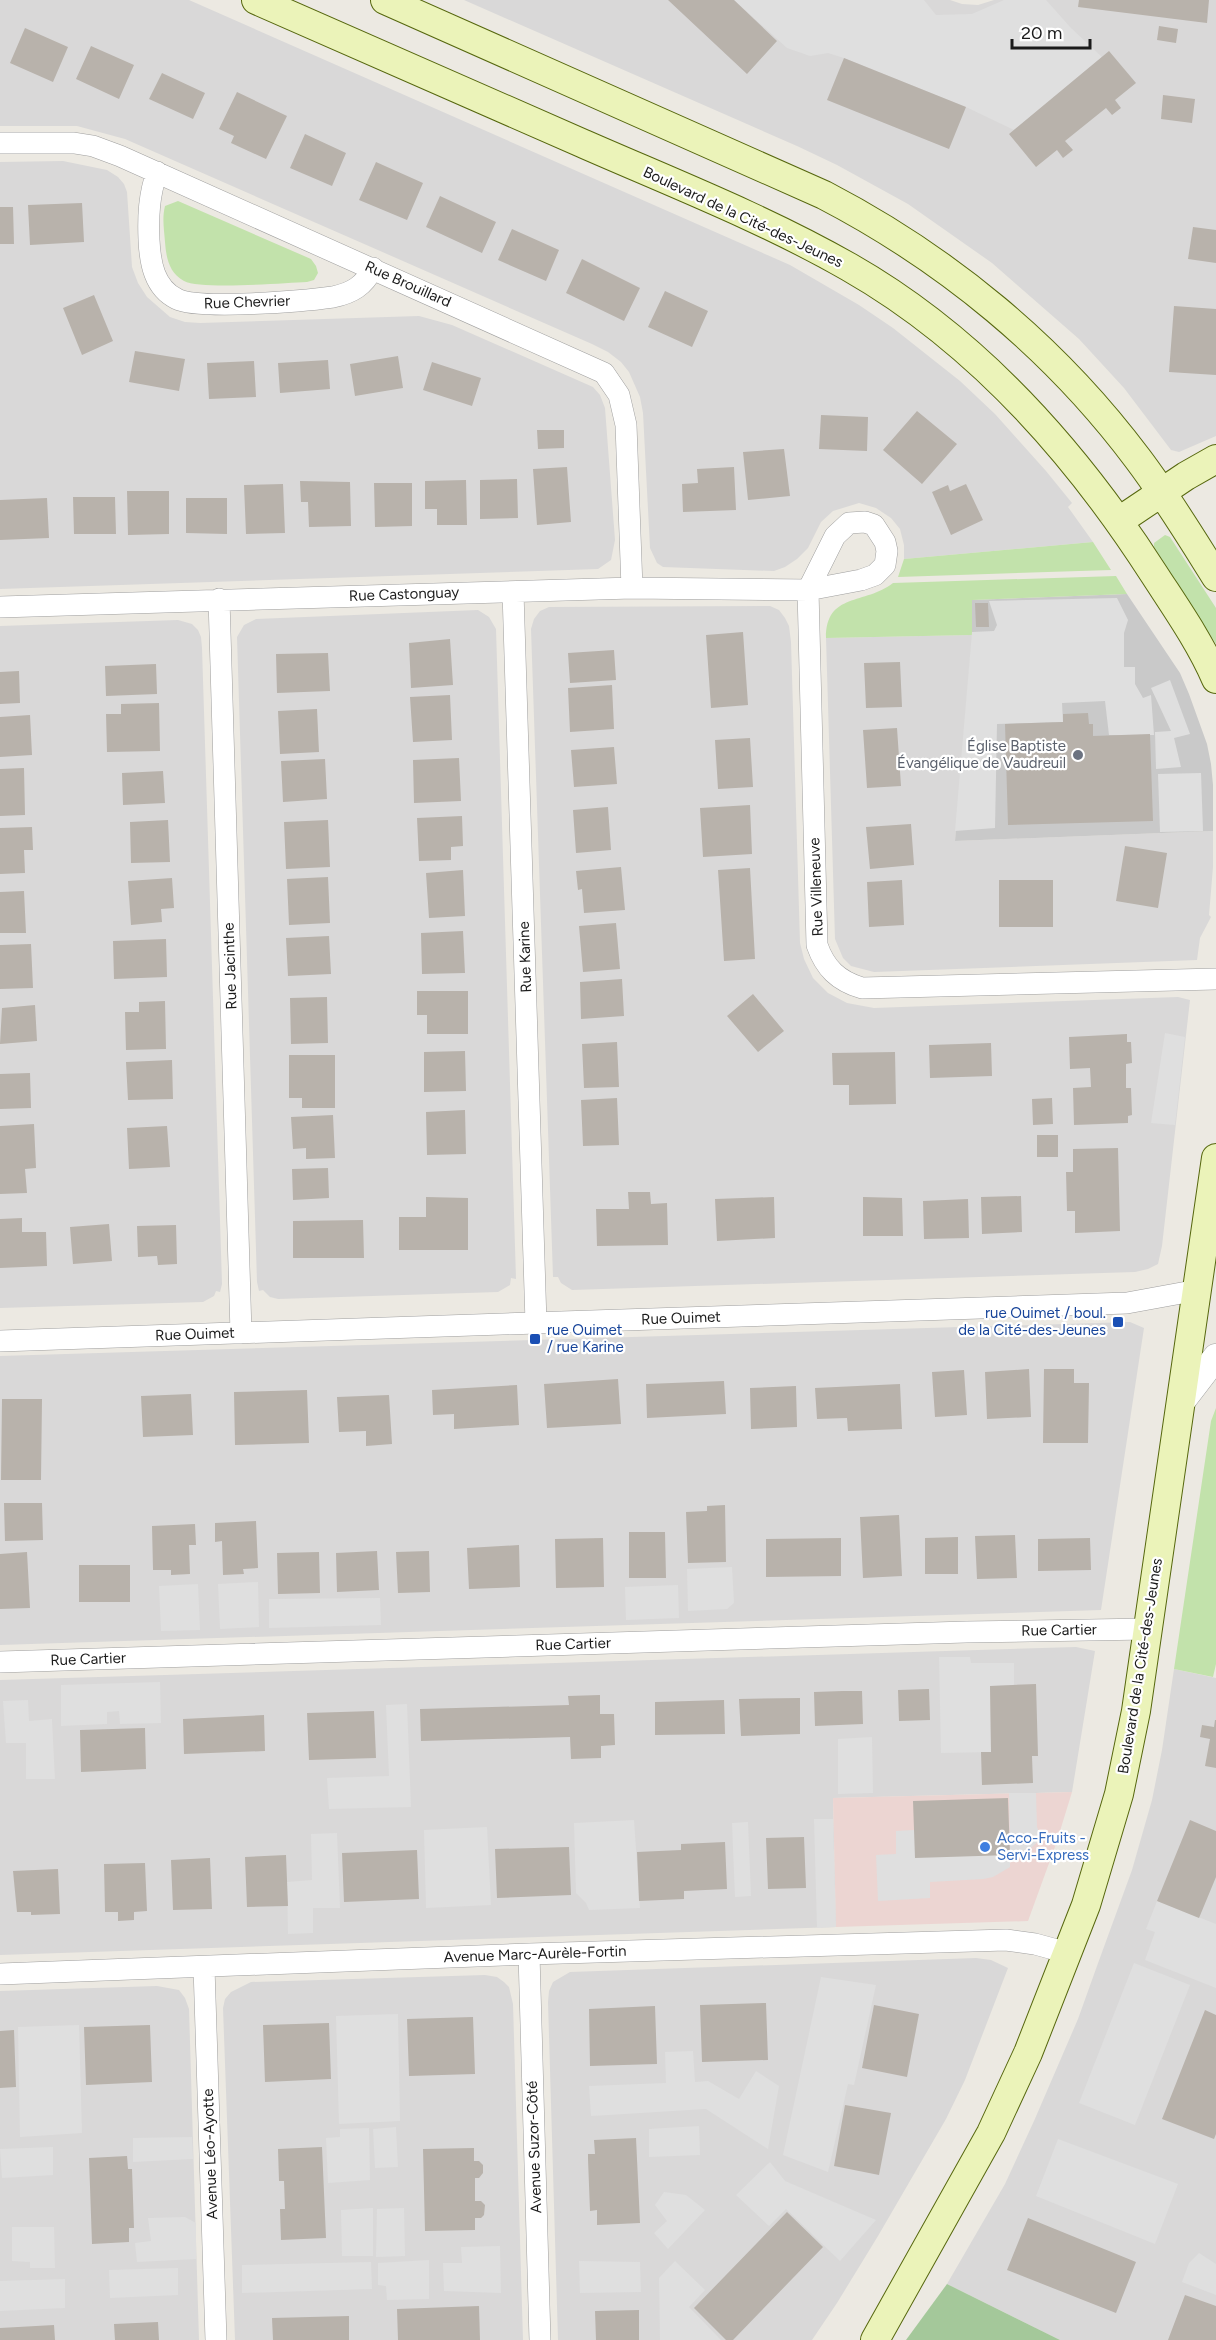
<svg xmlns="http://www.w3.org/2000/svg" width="1216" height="2340" font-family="Figtree,sans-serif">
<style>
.residential{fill:#d9d8d8}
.commercial{fill:#ecd5d2}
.religious{fill:#c9c9c9}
.grass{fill:#c2e2ab}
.forest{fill:#a4c89a}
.parking{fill:#dfdfdf}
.building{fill:#b8b2ab}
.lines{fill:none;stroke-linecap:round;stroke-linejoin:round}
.minor-casing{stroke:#9f9f9f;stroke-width:22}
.tertiary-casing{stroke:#9f9f9f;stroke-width:27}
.secondary-casing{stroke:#56670e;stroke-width:30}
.minor{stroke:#fff;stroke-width:21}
.tertiary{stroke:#fff;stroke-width:26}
.secondary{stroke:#ebf3b9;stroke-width:28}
.worship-dot{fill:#6b7280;stroke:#fff;stroke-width:2}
.transit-dot{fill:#1a4fb4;stroke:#fff;stroke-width:2}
.shop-dot{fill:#3f7fe0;stroke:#fff;stroke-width:2}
.labels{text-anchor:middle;stroke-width:4.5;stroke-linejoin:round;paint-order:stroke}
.street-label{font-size:15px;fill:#1b1b1b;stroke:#fff}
.worship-label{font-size:15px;fill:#5b616d;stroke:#fff;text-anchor:end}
.transit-label{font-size:15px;fill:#164399;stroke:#fff;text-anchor:end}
.shop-label{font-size:15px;fill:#366cbe;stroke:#fff;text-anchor:start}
</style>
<rect width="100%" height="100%" fill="#ece9e2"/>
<path class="residential" d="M0,0h189l601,265 69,40 34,23 67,53 35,33 51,57 26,32 -4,4 25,35 -189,17v-14l-4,-16 -9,-11 -15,-10 -17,-5 -26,8 -12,11 -13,26 -11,11 -12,8 -11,4 -111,-4 -6,-4 -7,-15 -7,-135 -3,-16 -11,-25 -8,-10 -13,-10 -16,-8 -467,-205 -48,-13h-77z
M464,0h486l12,4 16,1 16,-5h222v436l-37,16 -8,-2 -47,-62 -45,-49 -87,-76 -84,-59 -71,-39 -40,-19z
M63,161l44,9 11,7 6,7 3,8 5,75 6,16 9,14 23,20 15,5 15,1 219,-7 33,9 141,62 7,8 5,13 10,132 -4,20 -13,9 -598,20v-427z
M770,606l9,4 6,8 4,8 2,16 9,301 4,16 9,19 15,15 19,10 27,5 304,-11 12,3 -28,246 -4,18 -10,5 -13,3 -563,18 -11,-7 -3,-6h-5l-22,-648 3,-10 6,-8 9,-4z
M478,610l11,7 7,12 20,650 -5,-1 -1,7 -12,7 -220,7 -8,-2 -7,-7 -4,1 -2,-9 -20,-645 7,-12 12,-6z
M178,620l14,4 6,6 3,7 1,11 20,636 -2,8 -4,-1 -2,5 -11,6 -203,6v-682z
M972,635l-17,206 258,-10v36l-4,48 2,2 -11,21 -3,22 -323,12 -23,-6 -8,-8 -8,-19 -9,-301z
M1130,1322l14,6 -43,282 -1101,35v-289z
M1076,1647l19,4 -23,141 -239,6 3,129 -836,28v-275z
M1174,1669l42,9v662h-156l-113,-56 58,-100 29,-63 44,-102 19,-53 35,-96 20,-70 10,-50z
M976,1958l15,2 17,8 -43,112 -19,39 -68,117 -41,67 -25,37h-254l-10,-338 1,-11 4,-9 17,-10z
M485,1975l12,2 7,5 5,5 4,17 10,336h-288l-12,-332 2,-9 6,-7 20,-10z
M157,1986l22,4 6,8 4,11 10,331h-199v-349z"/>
<path class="commercial" d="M1072,1792l-16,52 -28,77 -192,6 -3,-129z"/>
<path class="religious" d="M1127,594l53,79 9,21 18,50 4,20 2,21v46l-258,10 17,-206 -1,-35z"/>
<path class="grass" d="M178,201l133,58 5,7 2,7 -4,7 -7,2c-24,1 -106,8 -123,-1 -15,-8 -18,-24 -19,-39 -1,-13 -3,-24 0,-36z
M1165,535l5,2 46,71v36l-62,-97v-4z
M1093,542l18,28 -213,7 6,-18z
M1116,576l11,18 -155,6v35l-146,3c0,-46 39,-33 67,-55z
M1216,1408v256l-3,13 -39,-8 37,-248z"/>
<path class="forest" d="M947,2284l113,56h-154z"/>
<path class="parking" d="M734,0h190l12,15 36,-1 32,-14h42l25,28 31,29 -88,73 -48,-23 -122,-49 -16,-5 -18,3 -23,-8z
M1117,598l11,22 -4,13v34h11v17l8,14 8,-3 3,40h-45l-4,-34 -43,2 1,19 -66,2 -2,104 -40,3 17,-199 22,-1 3,-6 -8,-24z
M1170,680l20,54 -16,4 7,29 -25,2 -1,-37 16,-1 -20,-43z
M1201,773l2,58 -43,1 -2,-58z
M1165,1033l20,4 -10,88 -24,-2z
M732,1567l2,36 -7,6 -39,2 -1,-42z
M258,1582l1,45 -39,2 -2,-45z
M198,1584l2,46 -39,1 -2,-45z
M678,1585l1,33 -53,2 -1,-33z
M380,1598l1,27 -112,3v-29z
M939,1657h31l1,6h43v22l-24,1 1,66 -50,1z
M160,1682l1,41 -41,1 -1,-13 -12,1v12l-46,2v-41z
M28,1700l1,21 23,-2 3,60h-29v-36h-20l-3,-42z
M407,1704l4,103 -82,2 -2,-31 62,-2 -3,-71z
M872,1737l1,56 -35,1v-55z
M1009,1793h27l1,34 5,11 -18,16 -14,1v12l-17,10 -10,2 -53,3v16l-52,3 -2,-46 20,-1v-23l18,-1 96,25z
M814,1819h19l3,108 -19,1z
M634,1820l6,88 -51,2 -3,-7 -10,-10 -2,-70z
M748,1822l3,74 -16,1 -3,-74z
M487,1827l4,78 -65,3 -2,-78z
M337,1833l3,75h-27v25l-25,1 -1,-52 25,-2 -1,-46z
M1157,1901l59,23v64l-71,-28 10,-28 -9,-3z
M1134,1963l56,22 -55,140 -56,-22z
M821,1977l55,8 -22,100 -6,-1 -20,88 -45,-17z
M398,2014l2,107 -61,3 -3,-108z
M79,2025l3,108 -62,4 -2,-110z
M693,2051l2,31 13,-1 31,18 17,-28 23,15 -11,63 -62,-40 -115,7 -2,-30 77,-3 -1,-31z
M699,2126l1,29 -51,2v-28z
M396,2127l2,40 -23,1 -2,-39z
M369,2128l1,52 -42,3 -2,-45 14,-1v-8z
M192,2137l1,22 -60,3v-24z
M1058,2139l120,45 -23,60 -119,-48z
M53,2147v28l-51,3 -2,-29z
M770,2162l15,19 91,39 -36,41 -54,-52 -17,17 -33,-31z
M664,2192l22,3 19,15 -37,39 -14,-16 13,-12 -12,-16z
M373,2208v48h-31l-1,-46z
M404,2208l1,48 -29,1 1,-48z
M185,2217l11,6v36l-59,3 -2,-19 16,-2 -3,-23z
M12,2227h42l1,41h-25v-6l-18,-1z
M500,2246l1,47 -57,-2 -1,-28h19l-1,-16z
M1199,2253l17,11v31l-34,-13 7,-19z
M429,2260v39l-42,1 -1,-14 -8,-1v-22z
M579,2261l61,1 1,30 -61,1z
M675,2261l30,29 -16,17 32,33h-61l-1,-62z
M371,2262l1,27 -130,4v-28z
M178,2268v27l-68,3 -1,-28z
M65,2279v29l-65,3v-30z"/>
<path class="building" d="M668,0h66l43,41 -30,33z
M1079,0h130l-2,23 -129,-16z
M1159,26l19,3 -2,14 -19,-3z
M25,28l43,19 -15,35 -43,-19z
M91,46l43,19 -15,34 -43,-20z
M1109,51l27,32 -21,17 6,8 -9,7 -6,-7 -41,33 8,9 -10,8 -6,-8 -21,17 -27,-33z
M844,58l122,49 -17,42 -122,-49z
M162,73l43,20 -12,26 -44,-20z
M237,92l50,24 -21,43 -35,-16 3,-7 -15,-7z
M1163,95l32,4 -3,24 -31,-4z
M305,134l41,19 -14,33 -42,-18z
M376,162l47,21 -16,37 -48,-20z
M440,196l56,26 -14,31 -56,-26z
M82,203l2,39 -54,3 -2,-40z
M0,207h13l1,37h-14z
M1193,227l23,3v33l-28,-4z
M512,229l47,21 -13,31 -48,-21z
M582,259l58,29 -16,33 -58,-28z
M665,291l43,20 -16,36 -44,-20z
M94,295l19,46 -31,14 -19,-47z
M1174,306l42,3v66l-47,-3z
M135,351l50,8 -6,32 -50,-9z
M398,356l5,32 -48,8 -5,-32z
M328,360l2,29 -50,4 -2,-30z
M254,361l2,36 -47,2 -2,-36z
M432,362l49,16 -9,28 -49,-16z
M917,411l40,33 -35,40 -39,-34z
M821,415l47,2 -1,34 -48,-2z
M537,430h27v18l-26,1z
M784,449l6,47 -42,4 -5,-48z
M567,467l4,55 -34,3 -4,-56z
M734,467l2,43 -53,2 -1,-28 16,-1 -1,-14z
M517,479l1,39 -38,1v-39z
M466,480l1,45h-30v-16h-12v-28z
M300,481l50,1 1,44 -42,1 -1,-25h-7z
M374,483h38v43l-37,1z
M283,484l2,49 -39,1 -2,-49z
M966,484l17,36 -32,15 -19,-43 16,-7 2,6z
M127,491h42v43l-41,1z
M73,497h42l1,37h-42z
M47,498l2,40 -49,2v-40z
M186,498h41v36l-41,-1z
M975,603h13l1,24h-13z
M743,632l5,73 -37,3 -5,-73z
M450,639l3,46 -42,3 -2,-45z
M614,650l2,30 -46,3 -2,-30z
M328,653l2,38 -53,2 -1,-39z
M900,662l2,45 -36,1 -2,-45z
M156,664l1,30 -51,2 -1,-30z
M19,671l1,32 -20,1v-32z
M612,685l2,44 -44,3 -2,-44z
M450,695l2,45 -39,2 -3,-45z
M159,703l1,48 -53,1 -1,-38h15v-10z
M317,709l2,43 -39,2 -2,-43z
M1088,713l1,11h4v12l57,-2 3,87 -145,4 -3,-101 58,-2v-8z
M30,715l2,40 -32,2v-40z
M897,728l4,58 -34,2 -4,-58z
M750,738l3,49 -35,2 -3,-49z
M614,747l3,37 -43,3 -3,-37z
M459,758l2,43 -47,2 -1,-43z
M325,759l2,40 -44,3 -2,-41z
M24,768l1,47 -25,1v-47z
M163,771l2,32 -42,2 -1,-32z
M750,805l2,49 -49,3 -3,-49z
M608,807l3,43 -35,3 -3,-43z
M462,816l1,30 -12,1v13l-32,1 -2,-43z
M168,820l2,42 -39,1 -1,-41z
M328,820l2,47 -44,2 -2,-47z
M911,824l3,41 -44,4 -4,-42z
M32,827l1,23h-9l1,23 -25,1v-46z
M1125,846l42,7 -9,55 -42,-7z
M621,867l4,43 -41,3 -2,-24 -4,1 -2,-19z
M750,868l5,91 -31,2 -6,-91z
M463,870l2,46 -36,2 -3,-45z
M328,877l2,46 -41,2 -2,-46z
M172,878l2,30 -13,1 1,13 -31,3 -3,-44z
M902,880l2,45 -35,2 -2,-45z
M999,880h54v47h-54z
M24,891l2,42h-26v-41z
M616,923l4,46 -37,3 -4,-46z
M463,931l2,42 -43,1 -1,-41z
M329,936l2,38 -43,2 -2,-38z
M166,939l1,38 -53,2 -1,-38z
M31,944l2,44 -33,1v-44z
M622,979l2,37 -43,3 -1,-37z
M417,991h51v43h-41v-19h-10z
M753,994l31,37 -26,21 -31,-36z
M327,997l1,46 -37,1 -1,-46z
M165,1001l1,48 -40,1 -1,-38h14v-10z
M35,1005l2,36 -37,3 2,-36z
M1127,1034v8h4l1,21 -6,1v24h5l1,27 -4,1v7l-54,2 -1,-37 18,-1 -1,-19 -20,1 -1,-32z
M617,1042l2,45 -35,1 -2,-44z
M991,1043l1,33 -62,2 -1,-33z
M465,1051l1,40 -42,1v-40z
M895,1052l1,52 -47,1v-20h-16l-1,-32z
M289,1055h46v53h-33v-10h-13z
M172,1060l1,39 -45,1 -2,-38z
M30,1073l1,35 -31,1v-35z
M617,1098l2,47 -36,1 -2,-46z
M1052,1098l1,26 -20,1 -1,-26z
M465,1110l1,44 -39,1 -1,-43z
M333,1115l2,43 -29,1v-11l-13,1 -2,-32z
M34,1124l2,44 -11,1 2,24 -27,1v-68z
M167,1126l3,41 -41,2 -2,-41z
M1037,1135h21v22h-21z
M1118,1148l2,83 -45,2v-22h-8l-1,-39h7v-23z
M328,1168l1,30 -36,2 -1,-31z
M628,1192h22l1,12 16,-1 1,42 -71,1 -1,-37h33z
M1021,1196l1,36 -40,2 -1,-37z
M426,1197l42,1v52h-69v-33h27z
M774,1197l1,41 -58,3 -2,-42z
M863,1197l39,1 1,38h-40z
M968,1199l1,39 -45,1 -1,-38z
M22,1218v14h24l1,34 -47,2v-49z
M363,1220l1,38h-71v-37z
M109,1224l3,37 -39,3 -3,-37z
M176,1225l1,39 -19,1 -1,-9 -19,1 -1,-31z
M1029,1369l2,48 -44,2 -2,-47z
M1044,1369h30v14h15l-1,60h-45z
M964,1370l3,45 -32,2 -3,-45z
M618,1379l3,45 -74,4 -3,-44z
M724,1381l2,33 -79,4 -1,-34z
M900,1384l2,45 -54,2 -1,-13 -30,1 -2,-31z
M517,1385l2,40 -65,4v-15l-21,1 -1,-25z
M796,1386l1,41 -46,2 -1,-41z
M307,1390l2,53 -74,2 -1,-53z
M191,1394l2,41 -50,2 -2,-41z
M389,1395l3,49 -26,2v-15l-27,1 -2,-35z
M2,1399h40l-1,81h-40z
M4,1503h38l1,37 -38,1z
M725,1505l1,57 -38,1 -2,-51 21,-1v-5z
M899,1515l3,61 -39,2 -3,-61z
M256,1521l2,47 -15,1 1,5 -21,1 -1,-34 -7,1v-19z
M195,1524l1,21h-7l1,29 -19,1v-5h-18l-1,-44z
M629,1532h36l1,46h-37z
M1015,1535l2,43 -40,1 -2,-43z
M958,1537v37h-33v-36z
M603,1538l1,49 -48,1 -1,-49z
M841,1538v38l-75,1v-38z
M1090,1538l1,32 -53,1v-32z
M519,1545l1,42 -51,2 -2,-41z
M377,1551l2,39 -42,2 -1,-39z
M429,1551l1,41 -32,1 -2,-41z
M27,1552l3,56 -30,1v-55z
M319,1552l1,41 -42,1 -1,-41z
M79,1565h51v37h-51z
M1036,1684l2,72h-6l1,27 -51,2 -1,-33h10l-1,-66z
M929,1689l1,31 -31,1 -1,-31z
M843,1691h19l1,33 -48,2 -1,-34z
M600,1695v19h14l1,31 -14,1v12l-30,1 -1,-22 -149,4 -1,-32 149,-4 -1,-9z
M800,1698v36l-59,2 -2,-37z
M724,1700l1,34 -70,1v-33z
M374,1711l2,47 -67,2 -2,-47z
M264,1715l1,36 -81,3 -1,-35z
M1215,1720h1v48l-11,-2 5,-27 -10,-2 2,-12 12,2z
M145,1728l1,41 -65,3 -1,-42z
M1008,1798l2,57 -95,3 -2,-57z
M1190,1820l26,11v46l-17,41 -42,-17z
M804,1837l2,51 -38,1 -2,-51z
M725,1842l2,47 -43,2v8l-45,2 -2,-49 44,-2v-6z
M569,1847l2,48 -74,3 -2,-49z
M417,1850l2,49 -75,3 -2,-49z
M286,1855l2,51 -41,1 -2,-50z
M210,1858l2,51 -39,1 -2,-50z
M145,1863l2,48 -13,1v8l-16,1v-9h-13l-1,-48z
M58,1869l2,45 -29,1v-3h-14l-4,-41z
M766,2003l2,57 -66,2 -2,-57z
M874,2005l45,9 -12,63 -45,-9z
M655,2006l2,58 -67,2 -1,-57z
M1205,2010l11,5v119l-2,5 -52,-20z
M473,2017l2,57 -66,2 -2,-57z
M329,2023l2,56 -66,3 -2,-57z
M150,2025l2,57 -66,3 -2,-58z
M14,2030l2,57 -16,1v-57z
M845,2105l46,8 -12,62 -45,-9z
M636,2138l4,85 -43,2v-15l-7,1 -2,-52v-5h7l-1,-14z
M322,2147l4,91 -45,2 -1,-31h5l-1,-28h-5l-1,-32z
M474,2148v13h5l4,4v8l-4,5h-4v23h6l4,4 -1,10 -3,3h-6v12l-50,1 -2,-82z
M127,2156l1,13h4l2,59h-5v14l-37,2 -3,-86z
M787,2212l36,35 -90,93h-7l-32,-32z
M1028,2218l108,44 -20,51 -109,-43z
M1185,2295l31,11v34h-48z
M479,2306l1,34h-82l-1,-31z
M639,2310v30h-43l-1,-29z
M349,2316v24h-76l-1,-22z
M158,2322l1,18h-44l-1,-16z
M54,2325l1,15h-55v-12z"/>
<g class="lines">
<g class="minor-casing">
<path id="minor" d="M0,143h74l19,3 27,10 484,217 15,22 7,30 6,163
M157,172c-8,23 -9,44 -8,68 1,22 5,48 28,59 21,11 128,2 156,-2 19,-4 31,-11 40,-29
M513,592l23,731
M219,599l22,734
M0,607l632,-19 176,2 53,-10 14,-5 10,-10 2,-14 -2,-9 -11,-17 -9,-3 -16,1 -14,13 -27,54 9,355c8,23 21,36 45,43l354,-9
M0,1341l1127,-38 71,-13
M0,1662l966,-30 181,-3
M529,1954l11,386
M204,1967l12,373
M0,1974l529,-20 477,-14 29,4 33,9"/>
</g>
<g class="tertiary-casing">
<path id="tertiary" d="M1180,1404l36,-47"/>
</g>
<g class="secondary-casing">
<path id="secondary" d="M256,0c110,48 219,96 328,144 89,39 181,75 265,123 128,73 226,184 305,307 22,34 46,68 62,105
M385,0l439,195c123,64 231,153 314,264 28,37 53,78 78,118
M1119,521l67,-45 30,-17
M875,2340l116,-207 37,-80 58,-148 33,-111 17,-83 80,-553"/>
</g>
<use href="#minor" class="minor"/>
<use href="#tertiary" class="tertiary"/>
<use href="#secondary" class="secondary"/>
</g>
<circle class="worship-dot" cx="1078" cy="755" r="6"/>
<g class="transit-dot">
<rect x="1112" y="1316" width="12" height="12" rx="3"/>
<rect x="529" y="1333" width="12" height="12" rx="3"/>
</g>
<circle class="shop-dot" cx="985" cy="1847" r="6"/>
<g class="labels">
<g class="street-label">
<text transform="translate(743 217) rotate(25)" y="5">Boulevard de la Cité-des-Jeunes</text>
<text transform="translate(408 284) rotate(24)" y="5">Rue Brouillard</text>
<text transform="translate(247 302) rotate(-2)" y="5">Rue Chevrier</text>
<text transform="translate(404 594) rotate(-2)" y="5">Rue Castonguay</text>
<text transform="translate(816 887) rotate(-92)" y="5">Rue Villeneuve</text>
<text transform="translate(525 957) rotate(-92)" y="5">Rue Karine</text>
<text transform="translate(230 966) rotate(-92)" y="5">Rue Jacinthe</text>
<text transform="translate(681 1318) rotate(-2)" y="5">Rue Ouimet</text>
<text transform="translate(195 1334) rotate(-2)" y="5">Rue Ouimet</text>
<text transform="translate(1059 1630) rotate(-1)" y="5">Rue Cartier</text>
<text transform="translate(573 1644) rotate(-2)" y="5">Rue Cartier</text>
<text transform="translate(88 1659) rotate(-2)" y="5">Rue Cartier</text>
<text transform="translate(1140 1666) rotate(-81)" y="5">Boulevard de la Cité-des-Jeunes</text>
<text transform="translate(535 1954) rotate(-2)" y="5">Avenue Marc-Aurèle-Fortin</text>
<text transform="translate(534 2147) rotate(-92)" y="5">Avenue Suzor-Côté</text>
<text transform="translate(210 2154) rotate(-92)" y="5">Avenue Léo-Ayotte</text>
</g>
<g class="worship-label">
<text x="1066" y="751">Église Baptiste<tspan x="1066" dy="17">Évangélique de Vaudreuil</tspan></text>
</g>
<g class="transit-label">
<text x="1106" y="1318">rue Ouimet / boul.<tspan x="1106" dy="17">de la Cité-des-Jeunes</tspan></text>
<text x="547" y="1335" text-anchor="start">rue Ouimet<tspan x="547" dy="17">/ rue Karine</tspan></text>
</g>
<g class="shop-label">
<text x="997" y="1843">Acco-Fruits -<tspan x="997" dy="17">Servi-Express</tspan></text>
</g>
</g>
<path d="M1012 39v9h78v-9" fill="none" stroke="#1b1b1b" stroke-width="3"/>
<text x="1021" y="39" font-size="18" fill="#1b1b1b" stroke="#ffffff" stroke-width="4.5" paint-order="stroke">20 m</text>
</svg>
